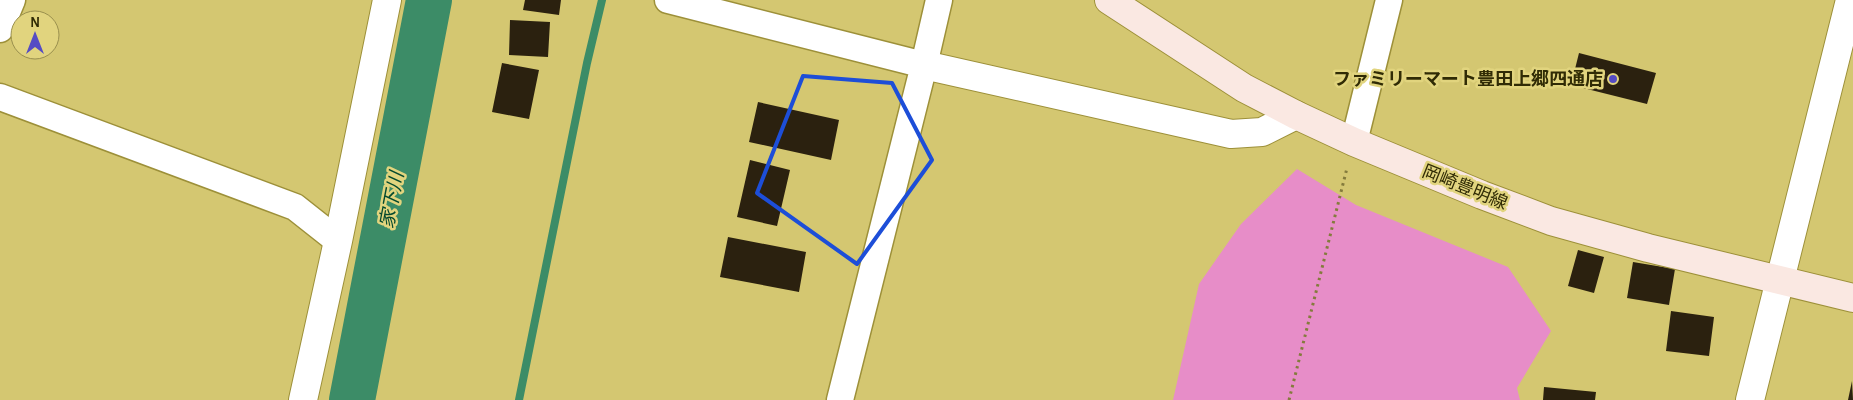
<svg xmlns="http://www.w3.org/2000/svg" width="1853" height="400" font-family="'Alegreya Sans','Noto Sans JP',sans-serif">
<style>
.green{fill:#e78dc8}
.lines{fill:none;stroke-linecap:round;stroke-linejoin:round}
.stream{stroke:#3c8c67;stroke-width:8}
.river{stroke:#3c8c67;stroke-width:46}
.building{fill:#2b210f}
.minor-casing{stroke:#9d9039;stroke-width:29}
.tertiary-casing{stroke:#9d9039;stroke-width:30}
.secondary-casing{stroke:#9d9039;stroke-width:30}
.path{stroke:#847b3c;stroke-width:3;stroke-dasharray:2.5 4;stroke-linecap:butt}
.minor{stroke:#fff;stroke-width:26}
.tertiary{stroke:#fff;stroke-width:28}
.secondary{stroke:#fae8e2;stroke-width:28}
.marked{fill:none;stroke:#1d4ed8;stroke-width:4;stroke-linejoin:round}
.poi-dot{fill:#554cc4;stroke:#e1d47e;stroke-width:2}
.labels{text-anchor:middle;stroke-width:5;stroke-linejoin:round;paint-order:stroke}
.poi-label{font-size:18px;font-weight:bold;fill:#302b05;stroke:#e1d47e;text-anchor:end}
.street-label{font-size:18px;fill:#302b05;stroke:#e1d47e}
.water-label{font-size:19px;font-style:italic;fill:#054a2f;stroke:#e1d47e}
</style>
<rect width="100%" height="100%" fill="#d4c771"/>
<path class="green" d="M1297,169l59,36 152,62 43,64 -34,57 3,12h-347l26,-116 42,-60z"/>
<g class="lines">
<path class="stream" d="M519,400l68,-337 15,-63"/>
<path class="river" d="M352,400l77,-400"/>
</g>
<path class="building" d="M525,0h36l-2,15 -36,-5z
M510,20l40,2 -2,35 -39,-2z
M1579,53l77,20 -9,31 -76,-19z
M502,63l37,7 -10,49 -37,-7z
M758,102l81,18 -8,40 -82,-18z
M750,160l40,10 -13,56 -40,-9z
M728,237l78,15 -7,40 -79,-15z
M1578,250l26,7 -10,36 -26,-7z
M1633,262l42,7 -6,36 -42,-7z
M1671,311l43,6 -5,39 -43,-5z
M1852,381l1,19h-5z
M1544,387l52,5 -1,8h-52z"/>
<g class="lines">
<g class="minor-casing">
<path id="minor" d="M668,0l256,65
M0,29l12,-29
M0,97l295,110 43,34
M1354,142l35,-142
M840,400l84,-335 15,-65"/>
</g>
<g class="tertiary-casing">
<path id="tertiary" d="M924,65l307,69 31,-2 34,-17
M303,400l35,-159 49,-241
M1750,400l100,-400"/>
</g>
<g class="secondary-casing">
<path id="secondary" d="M1109,0l135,88 52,27 58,27 128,53 69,26 97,27 205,50"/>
</g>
<path class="path" d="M1289,400l58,-232"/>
<use href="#minor" class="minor"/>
<use href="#tertiary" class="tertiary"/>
<use href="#secondary" class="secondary"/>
</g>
<path class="marked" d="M803,76l89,7 40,77 -75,104 -100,-71z"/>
<circle class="poi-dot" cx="1613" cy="79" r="5"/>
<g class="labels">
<g class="poi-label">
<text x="1603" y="85">ファミリーマート豊田上郷四通店</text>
</g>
<g class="street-label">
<text transform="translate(1465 187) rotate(22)" y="6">岡崎豊明線</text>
</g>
<g class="water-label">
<text transform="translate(391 200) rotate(-79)" y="7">家下川</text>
</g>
</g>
<g transform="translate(35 35)"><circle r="24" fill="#e1d47e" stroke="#9a904e"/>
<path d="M0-4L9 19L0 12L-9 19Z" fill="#554cc4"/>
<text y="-8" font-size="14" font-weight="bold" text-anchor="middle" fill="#302b05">N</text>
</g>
</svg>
